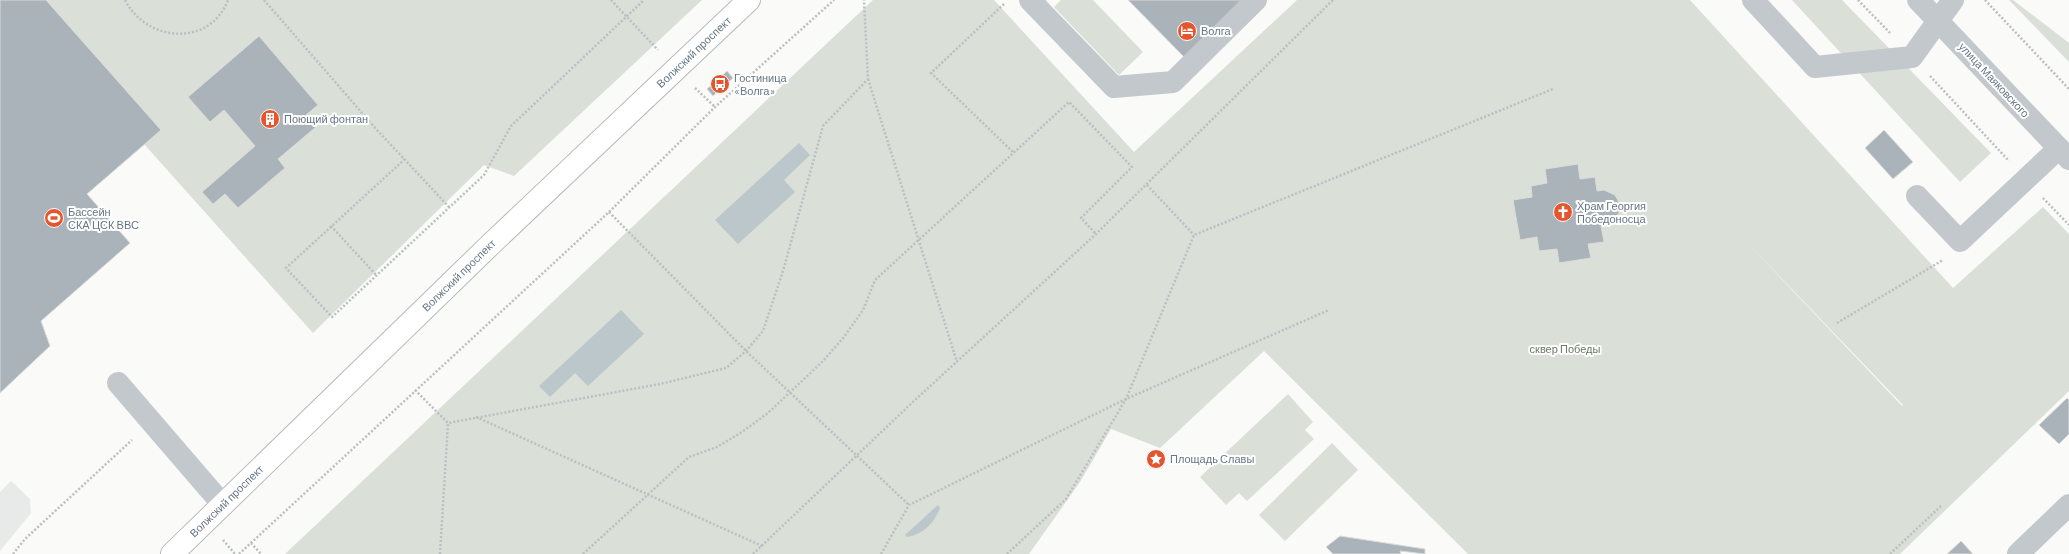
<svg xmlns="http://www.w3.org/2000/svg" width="2069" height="554" font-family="Barlow,sans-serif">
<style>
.built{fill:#e8e9e9}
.green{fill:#dadfd7;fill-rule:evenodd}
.water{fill:#bbc7cb}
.building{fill:#aab3b9;stroke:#dcdcda}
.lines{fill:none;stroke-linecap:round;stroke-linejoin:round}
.major-casing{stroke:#b5babe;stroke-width:24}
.path{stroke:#bbbfc2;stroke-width:2.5;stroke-dasharray:2 2;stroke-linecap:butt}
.minor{stroke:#c3c8cc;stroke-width:22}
.major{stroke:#fff;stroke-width:22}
.labels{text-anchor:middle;stroke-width:4;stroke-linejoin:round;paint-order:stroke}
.poi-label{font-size:11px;fill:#657683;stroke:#fff;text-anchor:start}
.street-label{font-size:11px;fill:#657683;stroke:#fff}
.park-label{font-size:11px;fill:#687a64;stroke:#fff}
</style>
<rect width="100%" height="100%" fill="#fafaf8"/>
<path class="built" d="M11,481l19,18 1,14 -31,38v-59z"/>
<path class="green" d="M46,0h656l-188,176 -30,-11 -171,168 -169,-189 16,-15z
M873,0h121l140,152 163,-152h393l263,288 90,-81 26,27v157l-169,163h-432l-204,-203 -104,97 -49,-19 -31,53 -51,72h-744zM1739,234l164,171 -1,1z
M1061,0h32l50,52 -24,23 -65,-68z
M1792,0h50l149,153 -31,29z
M2009,0h4l56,43v19z
M1288,394l25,28 -8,8 9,9 -67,62 -8,-8 -13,12 -26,-28z
M1332,443l26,27 -73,71 -26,-26z"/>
<path class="water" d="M799,143l11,12 -26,25 11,12 -57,52 -23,-24z
M621,310l23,24 -56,52 -13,-13 -25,24 -11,-11z
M938,505l2,3c-6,15 -16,26 -33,29l-2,-2z"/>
<path class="building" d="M0,0h46l115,130 -74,64 43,49 -89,78 9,25 -50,47z
M1128,0h116l-58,59z
M259,36l59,69 -12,10 10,12 -38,32 7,9 -47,40 -13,-14 -12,10 -11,-12 53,-46 -31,-36 -14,12 -22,-25z
M727,71l6,7 -20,18 -6,-7z
M1884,130l29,32 -20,17 -28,-31z
M1578,164l2,15 15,-2 2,14 7,-1 11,5 3,5 1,13 -7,9 -11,4 3,16 -16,2 3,14 -32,5 -2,-14 -18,2 -2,-14 -17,3 -7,-40 19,-3 -1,-11 16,-3 -2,-14z
M2067,398l2,2v34l-10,10 -20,-19z
M1340,536l85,13v5l-25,-3 1,3h-68l-7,-7z
M1961,541l12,13h-26z"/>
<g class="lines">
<g class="major-casing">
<g id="major">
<path id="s1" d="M172,554l318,-309 259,-245"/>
</g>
</g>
<path class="path" d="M125,0c22,43 85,47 103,0
M264,0l112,129 74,79
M611,0l47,50
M1858,0l32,33
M1985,0l84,89
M1004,4l-73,69 83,80
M1930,76l79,85
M868,79l89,283
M695,88l20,19
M405,159l-119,109 46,49 152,-142 27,-49 133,-126
M1147,185l47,50
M2043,198l26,27
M609,212l137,139 163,154
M331,226l46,50
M1837,323l106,-63
M415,390l33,33 212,-39 66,-16 20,-17 17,-20 20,-60 40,-145 45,-47 -4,-79
M476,417l286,129
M223,540l12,14
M251,543l10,11
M13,554l12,-15 107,-99
M239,554l370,-342 106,-105 119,-107
M440,554l8,-131
M583,554l106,-97 28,-10 25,-15 26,-19 55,-52 21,-24 19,-27 12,-30 194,-178 63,65 -51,51 15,16
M753,554l162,-154 181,-166 237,-234
M881,554l28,-49 217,-106 203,-89
M1007,554l59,-55 60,-100 68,-164 359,-146
M1890,554l51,-48"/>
<path class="minor" d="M1030,0l84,87 59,-5 83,-82
M1753,0l62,67 97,-10 41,-57
M1918,0l151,159
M1917,196l43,45 99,-93
M118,383l105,122
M2018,554l51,-49"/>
<use href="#major" class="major"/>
</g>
<defs>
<g id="hotel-disc" transform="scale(1)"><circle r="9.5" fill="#e4572e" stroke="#fff"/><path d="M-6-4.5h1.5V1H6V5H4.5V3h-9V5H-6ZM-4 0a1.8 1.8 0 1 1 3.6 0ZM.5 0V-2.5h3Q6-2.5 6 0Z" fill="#fff"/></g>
<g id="bus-disc" transform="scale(1)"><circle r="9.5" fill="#e4572e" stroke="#fff"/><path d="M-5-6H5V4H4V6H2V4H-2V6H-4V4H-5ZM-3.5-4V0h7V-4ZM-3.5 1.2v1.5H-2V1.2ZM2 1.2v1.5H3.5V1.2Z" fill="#fff"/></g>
<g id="building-disc" transform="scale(1)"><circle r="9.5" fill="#e4572e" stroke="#fff"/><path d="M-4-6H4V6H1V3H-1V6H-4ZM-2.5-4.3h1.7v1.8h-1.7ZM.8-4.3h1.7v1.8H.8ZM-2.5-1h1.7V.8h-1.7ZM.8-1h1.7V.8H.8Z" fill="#fff"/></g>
<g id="church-disc" transform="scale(1)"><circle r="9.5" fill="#e4572e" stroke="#fff"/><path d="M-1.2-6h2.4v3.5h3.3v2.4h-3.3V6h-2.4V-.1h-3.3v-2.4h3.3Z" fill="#fff"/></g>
<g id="stadium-disc" transform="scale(1)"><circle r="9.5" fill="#e4572e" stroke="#fff"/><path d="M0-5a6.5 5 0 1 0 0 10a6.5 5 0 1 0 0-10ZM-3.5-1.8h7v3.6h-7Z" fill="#fff"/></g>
<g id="sight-disc" transform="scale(1)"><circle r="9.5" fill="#e4572e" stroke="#fff"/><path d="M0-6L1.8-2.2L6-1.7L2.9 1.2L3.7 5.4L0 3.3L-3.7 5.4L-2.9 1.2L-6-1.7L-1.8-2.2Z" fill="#fff"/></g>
</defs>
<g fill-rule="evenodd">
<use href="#hotel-disc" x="1187" y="31"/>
<use href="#bus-disc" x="720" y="84"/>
<use href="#building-disc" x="270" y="119"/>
<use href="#church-disc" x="1563" y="212"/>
<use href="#stadium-disc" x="54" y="218"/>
<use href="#sight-disc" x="1156" y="459"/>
</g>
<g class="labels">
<g class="poi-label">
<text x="1201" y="35">Волга</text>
<text x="734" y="82">Гостиница<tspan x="734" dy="13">«Волга»</tspan></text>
<text x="284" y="123">Поющий фонтан</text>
<text x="1577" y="210">Храм Георгия<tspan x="1577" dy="13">Победоносца</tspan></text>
<text x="68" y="216">Бассейн<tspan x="68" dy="13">СКА ЦСК ВВС</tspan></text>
<text x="1170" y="463">Площадь Славы</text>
</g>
<g class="street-label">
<text dy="4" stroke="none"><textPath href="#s1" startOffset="724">Волжский проспект</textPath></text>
<text transform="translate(1994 80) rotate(47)" y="4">улица Маяковского</text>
<text dy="4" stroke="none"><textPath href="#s1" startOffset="400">Волжский проспект</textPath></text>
<text dy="4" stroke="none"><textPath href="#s1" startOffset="76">Волжский проспект</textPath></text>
</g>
<g class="park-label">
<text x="1565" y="353">сквер Победы</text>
</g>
</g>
</svg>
